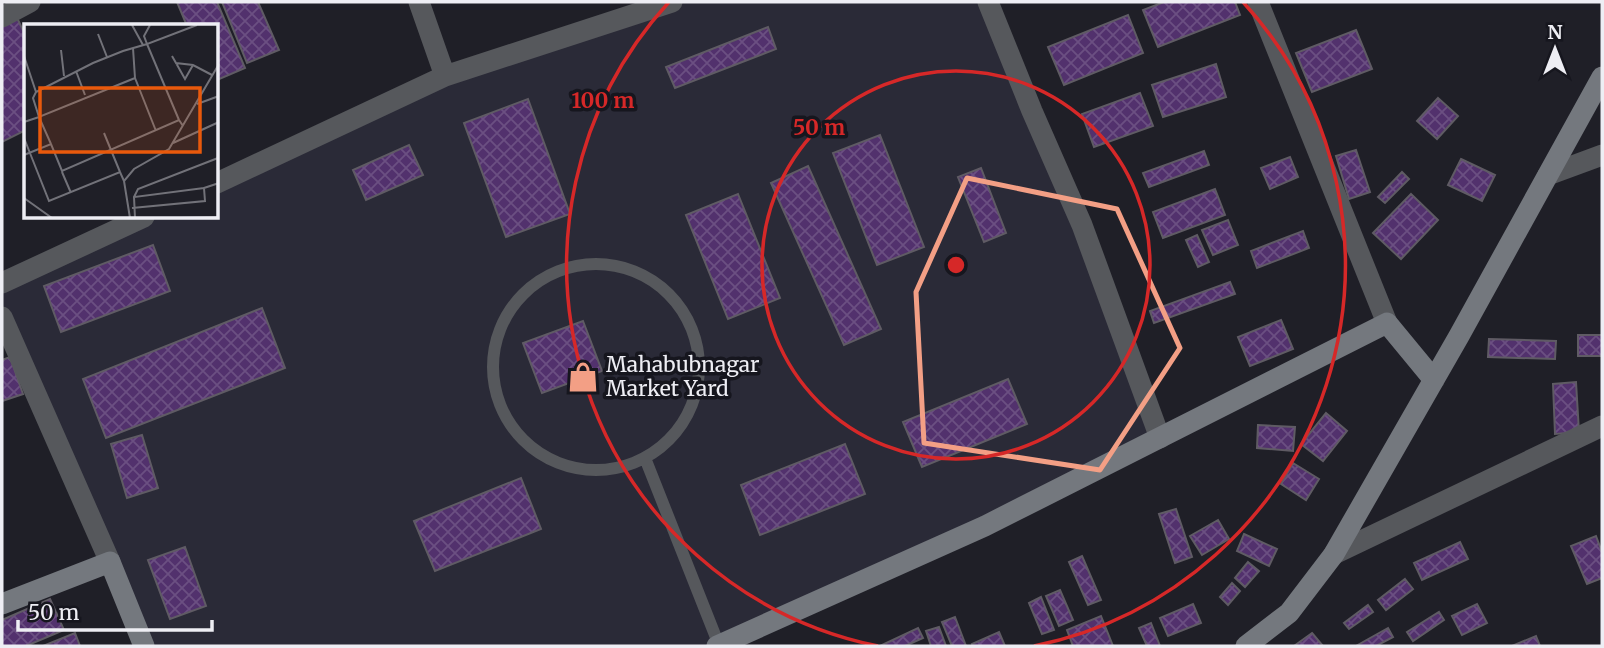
<svg xmlns="http://www.w3.org/2000/svg" width="1604" height="648" font-family="Merriweather,serif">
<style>
.built{fill:#2a2a37}
.building{fill:url(#building-cross-hatch);stroke:#5f5b64;stroke-width:2}
.lines{fill:none;stroke-linecap:round;stroke-linejoin:round}
.lane{stroke:#56585c;stroke-width:12}
.street{stroke:#56585c;stroke-width:21}
.secondary{stroke:#74787e;stroke-width:21}
.marked{fill:none;stroke:#f39f85;stroke-width:5;stroke-linejoin:round}
.ring{fill:none;stroke:#d62828;stroke-width:3.5}
.labels{text-anchor:middle;stroke-width:7;stroke-linejoin:round;paint-order:stroke}
.poi-label{font-size:21px;fill:#eeeef4;stroke:#16161e;text-anchor:start}
.inset-road{fill:none;stroke:#727279;stroke-width:2}
.view{fill:#e8590c;fill-opacity:0.15;stroke:#e8590c;stroke-width:3.5}
.inset-edge{fill:none;stroke:#eeeef4;stroke-width:3.5}
.centre{fill:#d62828;stroke:#16161e;stroke-width:3.5}
.ring-label{font-size:21px;text-anchor:middle;font-weight:bold;fill:#d62828;stroke:#16161e;stroke-width:7;stroke-linejoin:round;paint-order:stroke}
</style>
<defs>
<pattern id="building-cross-hatch" width="8" height="8" patternUnits="userSpaceOnUse" patternTransform="scale(1.75)"><rect width="8" height="8" fill="#52316d"/><path d="M0 0l8 8M0 8l8-8" fill="none" stroke="#6b4f82"/></pattern>
</defs>
<rect width="100%" height="100%" fill="#1f1f27"/>
<path class="built" d="M672,2h316l172,436 -443,208h-573l-142,-329v-34l142,-66h73v-34l228,-107z"/>
<path class="building" d="M177,2h40l28,66 -28,12v-54h-30z
M222,2h36l21,48 -32,13z
M1164,2h71l5,13 -82,32 -15,-37z
M13,9l13,28v93l-24,12v-127z
M1128,15l15,38 -79,32 -16,-38z
M768,27l8,22 -101,39 -9,-21z
M1356,30l16,39 -60,23 -16,-39z
M1216,64l10,33 -63,20 -11,-32z
M1140,93l13,33 -59,21 -12,-33z
M1438,98l20,18 -21,23 -20,-18z
M528,99l42,115 -64,23 -42,-114z
M880,135l44,112 -47,18 -44,-112z
M409,145l14,30 -57,25 -13,-30z
M1356,150l14,42 -21,7 -13,-43z
M1204,151l5,14 -60,22 -6,-14z
M1290,157l8,20 -28,12 -9,-21z
M1461,159l34,16 -13,26 -34,-16z
M808,166l73,163 -37,16 -73,-162z
M981,168l25,65 -22,9 -26,-65z
M1402,172l7,7 -24,24 -7,-6z
M1215,189l10,26 -62,23 -10,-26z
M738,194l42,104 -52,21 -42,-104z
M1411,194l27,26 -37,39 -28,-26z
M1228,220l10,25 -25,10 -11,-25z
M1303,231l6,17 -52,20 -6,-17z
M1197,235l12,27 -11,5 -12,-27z
M153,245l17,46 -109,41 -17,-46z
M1230,282l5,12 -81,29 -4,-12z
M262,308l23,60 -179,70 -23,-59z
M1281,320l12,29 -43,17 -12,-29z
M583,321l19,50 -60,22 -19,-50z
M1578,335h24v21h-24z
M1489,339l67,2 -1,18 -67,-2z
M10,357l13,37 -21,7v-41z
M1008,379l19,45 -105,43 -19,-45z
M1576,382l3,50 -24,2 -2,-50z
M1326,413l21,18 -24,30 -22,-17z
M1258,425l37,2 -2,24 -36,-3z
M142,435l16,53 -31,10 -16,-54z
M845,444l20,50 -105,41 -19,-50z
M1293,463l26,16 -13,21 -25,-16z
M521,478l20,51 -106,42 -21,-50z
M1176,509l16,48 -17,6 -16,-49z
M1218,520l11,19 -27,16 -12,-19z
M1244,534l33,15 -8,17 -32,-15z
M1596,536l6,16v26l-15,6 -16,-38z
M1460,542l8,17 -46,21 -8,-17z
M185,547l21,59 -36,13 -22,-59z
M1082,556l19,44 -13,5 -19,-43z
M1248,562l11,9 -14,16 -10,-9z
M1405,579l8,10 -27,21 -8,-10z
M1232,583l8,8 -12,14 -8,-8z
M1060,590l13,30 -14,6 -13,-30z
M1041,597l13,33 -12,4 -13,-31z
M50,599l14,31 -38,16h-24v-26z
M1193,604l8,19 -33,13 -8,-18z
M1477,604l10,19 -25,12 -10,-19z
M1368,605l5,7 -24,17 -5,-6z
M1439,612l5,8 -31,21 -6,-9z
M1101,616l12,30h-40l-6,-16z
M955,617l11,29h-14l-10,-24z
M1151,623l9,23h-13l-8,-18z
M939,627l7,19h-15l-5,-15z
M918,628l5,10 -18,8h-25z
M1388,628l5,9 -17,9h-20z
M999,632l6,14h-32l-1,-2z
M75,633l5,13h-37z
M1312,633l11,13h-29z
M1536,636l4,10h-28z"/>
<g class="lines">
<path class="lane" d="M493 367a103 103 0 1 1 206 0a103 103 0 1 1-206 0Z
M645,458l74,187"/>
<path class="street" d="M419,2l26,74
M988,2l44,109 50,114 78,213
M1258,2l129,321
M2,17l28,-15
M1548,175l54,-20
M217,183l228,-107 227,-74
M2,283l142,-66
M2,317l108,245
M1334,554l268,-128"/>
<path class="secondary" d="M2,604l108,-42 34,84
M717,646l268,-120 402,-203 47,57
M1246,646l43,-33 45,-59 125,-218 143,-259"/>
</g>
<path class="marked" d="M967,178l150,31 63,139 -80,122 -176,-27 -8,-151z"/>
<g class="ring">
<circle cx="956" cy="265" r="194"/>
<path d="M878 646A389 389 0 0 1 669 2M1243 2A389 389 0 0 1 1034 646"/>
</g>
<defs>
<g id="shop-bare" transform="scale(2.415)"><path d="M-5-2.5h2.3a2.7 3.5 0 0 1 5.4 0H5L5.5 6h-11ZM-1.5-2.5h3a1.5 2.3 0 0 0-3 0Z" fill="#f39f85" stroke="#16161e" stroke-width="2.5" paint-order="stroke"/></g>
</defs>
<g fill-rule="evenodd">
<use href="#shop-bare" x="583" y="377"/>
</g>
<g class="labels">
<g class="poi-label">
<text x="606" y="372">Mahabubnagar<tspan x="606" dy="24">Market Yard</tspan></text>
</g>
</g>
<g transform="translate(24 24)">
<rect width="194" height="194" fill="#1f1f27"/>
<path class="inset-road" d="M108,1l11,20M74,10l9,23M109,24l2,30 -96,39 -6,-19 3,-6 57,-29 30,-12 24,-7 -3,-8 6,-11M37,26l3,26M0,32l12,36M148,32l4,7 17,2 19,10M152,39l9,16 8,-14M52,47l9,24M111,54l21,53M173,80l22,-8M155,96l-32,-76 50,-19M0,98l15,-5 12,27M80,109l16,39M0,114l25,63 71,-29 4,9M149,119l46,-21M0,131l27,-11 11,27 117,-51 4,6M38,148l9,21M110,173l4,-8 80,-31M0,174l28,20M108,184l73,-7 -1,-13 15,-5M106,194l-6,-37 10,-12 35,-20 50,-85M111,194l-1,-21 70,-9M157,194l38,-1"/>
<path class="view" d="M16,64h160v64h-160z"/>
<rect width="194" height="194" class="inset-edge"/>
</g>
<circle cx="956" cy="265" r="10" class="centre"/>
<g class="ring-label">
<text x="603" y="108">100 m</text>
<text x="819" y="135">50 m</text>
</g>
<rect width="1604" height="648" fill="none" stroke="#eeeef4" stroke-width="7"/>
<g transform="translate(1555 49)" stroke="#16161e" stroke-width="5" paint-order="stroke">
<path d="M0-5L12 26L0 18L-12 26Z" fill="#eeeef4"/>
<text y="-10" font-size="19" font-weight="bold" text-anchor="middle" fill="#eeeef4">N</text>
</g>
<path d="M18 620v10h194v-10" fill="none" stroke="#eeeef4" stroke-width="3.5"/>
<text x="28" y="620" font-size="21" fill="#eeeef4" stroke="#16161e" stroke-width="5" paint-order="stroke">50 m</text>
</svg>
